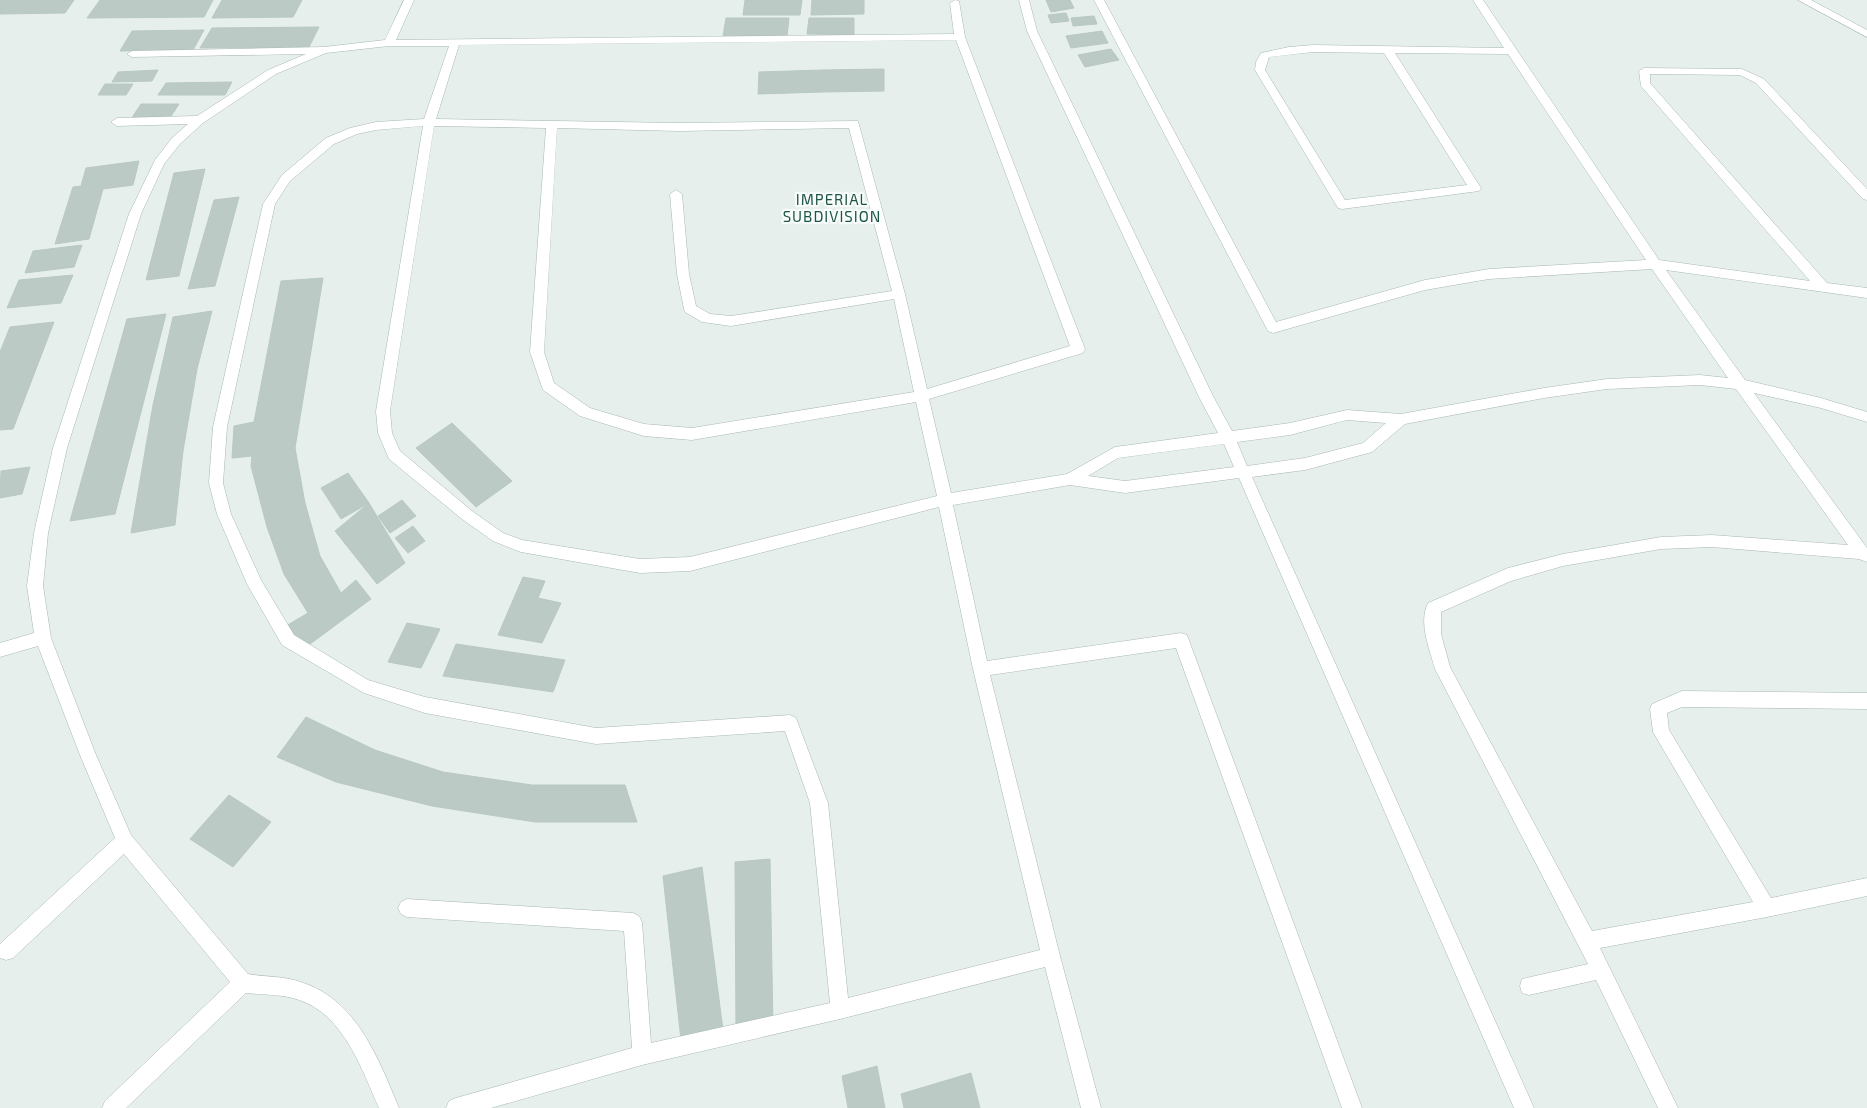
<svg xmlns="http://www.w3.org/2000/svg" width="1867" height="1108" font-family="'Exo 2',sans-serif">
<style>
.building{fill:#bbcac4;stroke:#b8c9c2}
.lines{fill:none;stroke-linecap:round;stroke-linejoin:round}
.minor-casing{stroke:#a8b8b2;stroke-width:1}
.minor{fill:#fff;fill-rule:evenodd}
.labels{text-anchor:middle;stroke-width:4.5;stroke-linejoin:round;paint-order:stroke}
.neighbourhood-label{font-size:15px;letter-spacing:1px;fill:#1f5548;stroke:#f7fbf9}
</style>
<rect width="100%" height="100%" fill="#e6efeb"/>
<path class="building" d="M0,0h74l-9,13 -65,1z
M100,0h113l-9,17 -117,1z
M222,0h80l-9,17 -81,1z
M745,0h57l-2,15h-57z
M812,0h52v14l-53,1z
M1046,0h24l4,8 -23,4z
M1066,13l3,8 -18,2 -3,-8z
M1094,16l3,8 -24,2 -2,-8z
M726,18h63l-2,18h-64z
M809,18h45v17l-47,-1z
M319,27l-10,20 -109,1 12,-20z
M204,30l-11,20 -73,1 12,-20z
M1102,31l6,12 -37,5 -5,-12z
M1111,49l8,11 -34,7 -7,-12z
M884,69v22l-62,1v-22z
M158,70l-6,11 -40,1 6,-10z
M822,70v22l-64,2 1,-22z
M232,82l-7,13h-67l8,-12z
M105,84h28l-7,11h-28z
M141,104h38l-11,17 -39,1z
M139,161l-6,24 -30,4 -14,50 -34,5 18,-57 8,-1 5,-18z
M205,169l-26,107 -33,4 28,-107z
M239,197l-24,89 -27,3 26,-89z
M82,245l-8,22 -49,6 8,-22z
M73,275l-12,28 -54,5 12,-28z
M323,278l-28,170 10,55 15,53 21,37 15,-13 15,19 -65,48 -20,-21 22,-13 -24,-39 -17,-47 -16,-61 1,-10 -20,2 2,-32 20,-4 27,-141z
M212,311l-15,58 -14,82 -8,74 -44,8 22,-128 20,-88z
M166,314l-51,200 -45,7 57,-202z
M54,322l-41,107 -13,1v-78l10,-25z
M452,423l60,58 -36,26 -60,-59z
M30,467l-8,27 -22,4 1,-27z
M348,473l21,30 -28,16 -20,-31z
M402,500l14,16 -26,17 -12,-17z
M369,503l36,60 -28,21 -42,-53z
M413,526l12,15 -17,12 -13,-15z
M523,577l22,4 -7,17 23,5 -19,40 -44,-8z
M407,623l33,6 -19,39 -33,-6z
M456,644l109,16 -12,32 -110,-16z
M306,717l69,33 68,22 89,13h93l12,37h-102l-103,-16 -96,-24 -59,-25z
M229,795l42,27 -38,45 -43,-28z
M770,859l3,168 -37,4 -1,-169z
M702,867l21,163 -42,10 -18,-164z
M877,1066l8,42h-37l-6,-32z
M971,1073l9,35h-76l-3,-14z"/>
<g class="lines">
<g class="minor-casing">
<path id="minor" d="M404,0h10l-18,40 558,-6 -4,-31 5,-3 4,1 6,36 120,312 -2,4 -154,46 22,94 116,-19 48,-27 103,-14 -19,-36 -172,-366 -8,-31h10l8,31 176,365 19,35 58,-8 57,-13 54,4 143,-26 63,-9 93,-4 28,3 -76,-109 -163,10 -64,11 -152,43 -5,-2 -174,-331h10l172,322 149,-42 64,-11 157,-9 -138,-206 -113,-1 86,135 -2,3 -137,18 -4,-1 -83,-138 1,-8 5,-9 28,-6 24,-2 191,3 -31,-48h10l176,260 151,21 -169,-195 -2,-15 5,-3 98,1 22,10 103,110v11l-4,-1 -107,-116 -16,-8 -90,-1v9l177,200 40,5v10l-201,-28 79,110 76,18 46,14v10l-46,-14 -67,-15 113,155v14l-8,-3 -147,-12 -51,2 -98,17 -52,15 -70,31v22l9,33 142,264 161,-29 -100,-170 -3,-23 2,-5 30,-13 185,2v16l-185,-2 -15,6 2,17 102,168 96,-20v18l-100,21 -167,31 78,160h-20l-62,-128 -67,15 -7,-2 -2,-7 2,-7 66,-15 -153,-295c-5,-19 -17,-46 -7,-66l80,-35 55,-14 98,-17 51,-2 136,10 -112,-156 -36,-4 -93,4 -63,9 -139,26 -33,28 -67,18 -53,7 282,631h-20l-275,-630 -114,15 -55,-8 -117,20 34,156 194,-28 6,2 175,473h-20l-166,-460 -186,27 70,281 41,152h-20l-36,-141 -205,52 -198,46 -151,43h-45l3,-7 7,-3 176,-50 -8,-117 -217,-14 -6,-3 -3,-6 3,-6 6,-3 226,14 6,3 3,6 9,121 179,-40 -20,-200 -25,-72 -189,13 -171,-31 -61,-20 -82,-48 -35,-61 -30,-70 -8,-31 4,-56 50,-223 19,-29 44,-37 24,-10 26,-6 48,-3 25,-73h-60l-63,7 -50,21 -73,49 -23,21 -16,20 -23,50 -74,234 -19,85 -5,53 8,52 45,117 35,80 117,139c17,3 36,2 53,8 56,18 77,76 98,126h-20c-17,-38 -35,-93 -80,-108 -16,-6 -35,-5 -53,-7l-120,115h-24l3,-7 125,-119 -106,-128 -111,104 -7,2 -6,-2v-14l115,-106 -35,-83 -42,-109 -38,11v-14l34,-10 -7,-47 7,-53 19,-85 76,-234 26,-54 17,-22 16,-14 -71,2 -6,-4 6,-4 80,-2 71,-46 38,-16 -174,3 -5,-3 5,-3 192,-4 61,-7zM956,40l114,306 -143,43 -22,-95 -47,-173 -179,2 -243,-4 23,-74zM1313,52l71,1 83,132 -122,15 -80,-130 4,-13zM423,126l-47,285 2,22 11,26 73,60 31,22 28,11 119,21 50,-2 249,-64 34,162 67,281 -192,48 -20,-195 -32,-85 -6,-3 -194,13 -171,-31 -57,-17 -74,-45 -33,-55 -30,-66 -8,-31 4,-56 48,-223 15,-23 44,-37 23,-10 19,-4zM434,126l112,2 -16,224 13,38 37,26 64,20 48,4 224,-38 21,94 -247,61 -50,2 -118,-19 -19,-7 -31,-22 -72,-60 -8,-18 -2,-22zM557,128l122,3 170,-3 43,163 -161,25 -21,-2 -14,-8 -7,-32 -7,-80 -6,-4 -6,4 7,80 7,35 1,3 17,10 29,4 163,-27 20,93 -222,36 -48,-4 -54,-16 -36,-25 -10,-31zM1347,420l39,3 -23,20 -58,15 -58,8 -10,-24 53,-7zM1224,444l10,23 -109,14 -37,-5 30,-18z
M1798,0h13l56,30v7z"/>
</g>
<use href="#minor" class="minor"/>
</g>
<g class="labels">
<g class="neighbourhood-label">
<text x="832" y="205">IMPERIAL<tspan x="832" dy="17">SUBDIVISION</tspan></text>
</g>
</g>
</svg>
